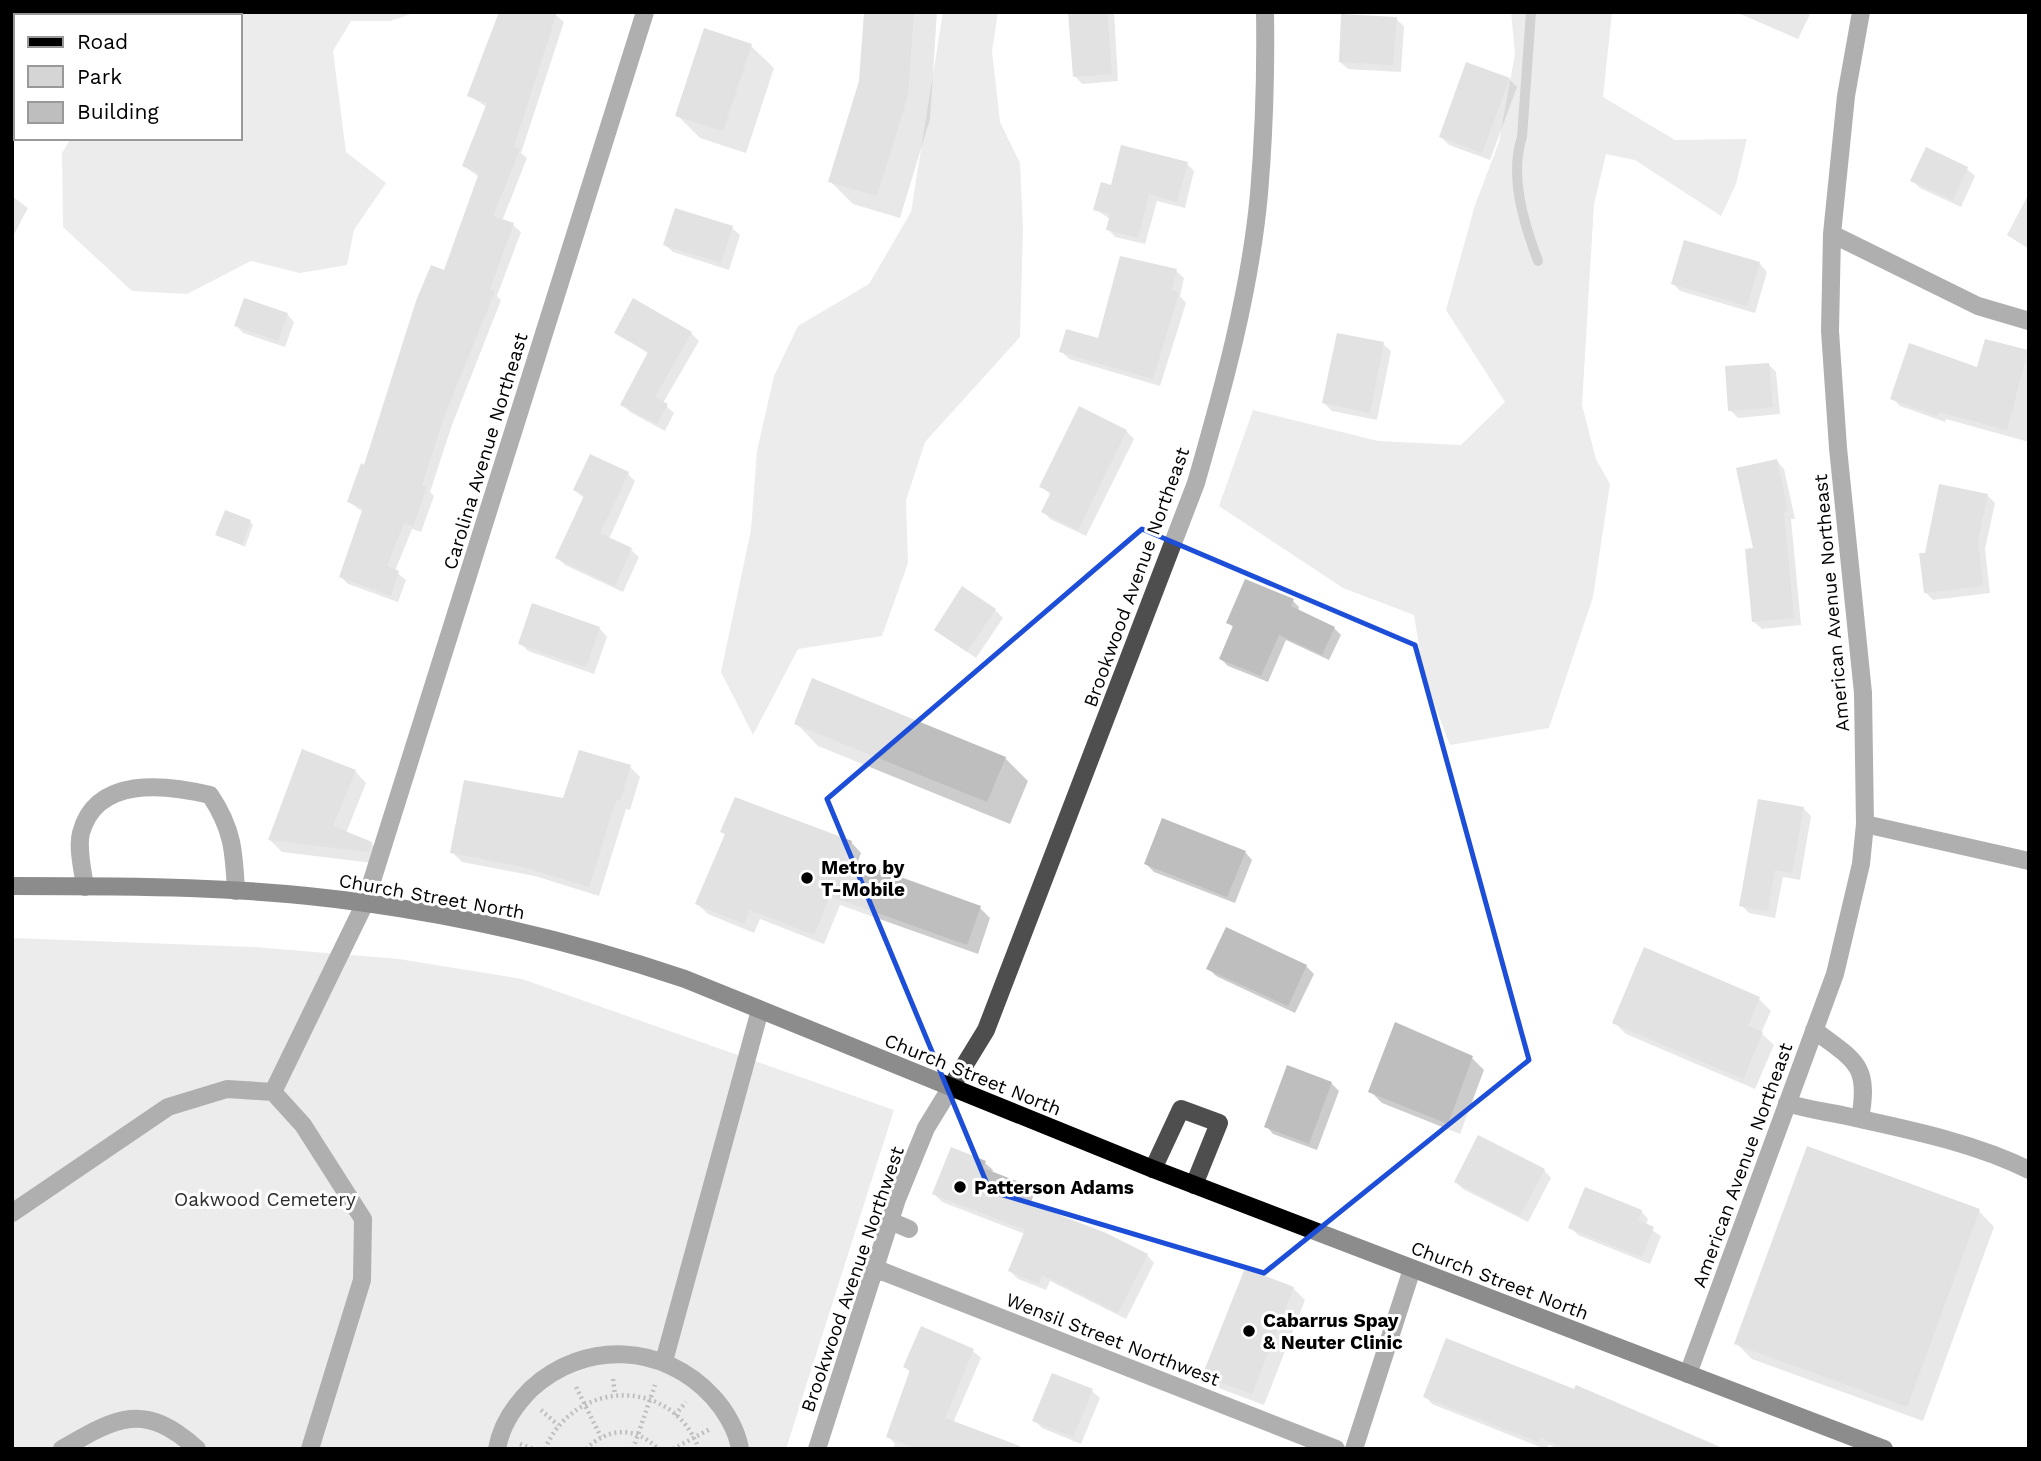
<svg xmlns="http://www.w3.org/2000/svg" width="2041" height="1461" font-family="'Work Sans',sans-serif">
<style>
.green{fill:#d5d5d5}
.shadow{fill:#0003}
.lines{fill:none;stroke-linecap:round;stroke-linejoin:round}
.stream{stroke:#9c9c9c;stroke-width:10}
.building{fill:#bebebe}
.path{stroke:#707070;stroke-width:4.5;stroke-dasharray:2 3.5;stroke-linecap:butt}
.minor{stroke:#4e4e4e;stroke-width:18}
.major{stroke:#000;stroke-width:18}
.marked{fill:none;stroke:#1d4ed8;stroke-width:5;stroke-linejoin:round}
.poi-dot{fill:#000;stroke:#fff;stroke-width:2.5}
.labels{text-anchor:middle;stroke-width:6;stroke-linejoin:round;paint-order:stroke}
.street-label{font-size:19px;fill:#000;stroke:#fff}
.poi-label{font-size:19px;font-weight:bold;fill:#000;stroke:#fff;text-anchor:start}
.park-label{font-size:19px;fill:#2c2c2c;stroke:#fff}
</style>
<rect width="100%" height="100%" fill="#fff"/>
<path class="green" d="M232,12h185l-27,9h-39l-18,30 13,101 40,31 -32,47 -7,35 -47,8 -49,-12 -64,33 -55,-3 -69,-64 -1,-74 9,-15h169v-122h-8z
M943,12h55l-6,39 8,71 20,41 3,66 -3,108 -95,105 -19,58 2,63 -26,73 -84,13 -45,86 -32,-63 30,-142 6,-79 17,-75 24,-50 71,-42 42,-72z
M1511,12h101l-9,85 72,43 72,-1 -11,45 -15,32 -86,-56 -29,-6 -12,50 -12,201 14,54 14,25 -17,113 -44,131 -99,17 -26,-68 -10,-62 -71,-27 -124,-82 34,-96 125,31 83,4 44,-43 -59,-92 29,-105 24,-63 16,-88z
M12,938l241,9 146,12 123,20 372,131 -108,339h-774z"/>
<path class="shadow" d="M74,12h67l-2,4h-67z
M866,12h71l-7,107 -30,99 -47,-14 -23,-23 31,-100z
M1070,12h44l4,69 -36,3 -7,-8z
M1736,12h75l-13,27z
M556,15l8,7 -43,131 6,5 -25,63 11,4 8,7 -24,64 4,4 -49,125 -22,67 4,4 -13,36 -9,-3 -17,42 11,9 -8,22 -50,-18 -7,-7 22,-65 -14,-10 96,-230 34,-95 -15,-11 23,-59 -18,-11z
M1396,19l8,7 -3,46 -53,-3 -8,-7z
M751,46l23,22 -28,85 -46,-15 -23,-23z
M1509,79l8,8 -27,73 -41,-15 -8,-8z
M1926,150l41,19 8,7 -14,31 -41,-19 -8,-8z
M1187,164l7,7 -9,37 -28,-7 -12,43 -30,-7 -7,-8 2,-10 -15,-10 18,-22z
M2029,193v56l-22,-14z
M12,196l16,12 -16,30z
M732,228l8,7 -11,35 -56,-18 -8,-7z
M1685,242l75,22 7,8 -12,41 -75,-22 -7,-8z
M1176,271l8,7 -4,18 6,7 -26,83 -91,-27 -8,-8 38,-11z
M634,301l57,32 8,8 -36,62 11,10 -9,18 -35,-19 -8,-8 27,-50 -33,-22z
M287,314l7,8 -9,25 -42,-14 -7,-8z
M1383,344l8,7 -14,69 -45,-9 -8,-8z
M2027,352l2,90 -83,-23 -1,3 -45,-16 -8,-8z
M1768,364l8,8 4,42 -42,4 -8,-8z
M1126,431l8,8 -48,97 -36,-17 -7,-8 8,-16 -10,-9z
M1777,461l7,8 11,50h-4l10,106 -39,4 -8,-7 1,-73z
M628,474l7,7 -26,58 22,11 8,7 -16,35 -58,-27 -8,-8 28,-58 -10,-9z
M1987,495l8,8 -10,46 5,44 -57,7 -8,-8 1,-38z
M250,521l3,4 -8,22 -27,-13z
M1293,601l6,6 -1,4 36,17 7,7 -12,25 -43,-20 -18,42 -40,-16 -7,-7 13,-31 -5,-5z
M533,606l67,23 7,8 -13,37 -66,-23 -8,-8z
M995,610l8,8 -27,40 -40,-28z
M796,723l209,35 23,23 -18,43 -192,-78z
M630,767l10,10 -10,33 -4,-1 -27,87 -64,-20 -73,-14 -10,-10z
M355,771l11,12 -20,50 25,10 12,12 -2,9 -99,-12 -12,-12z
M1803,808l8,8 -11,64 -17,-3 -8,41 -26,-5 -8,-8z
M722,832l129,10 10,11 -4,11 123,44 10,10 -12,36 -138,-49 -16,39 -64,-25 -6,14 -46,-19 -11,-10 29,-68z
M1245,852l7,8 -17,43 -81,-31 -8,-8z
M1306,966l8,8 -19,39 -79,-37 -8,-8z
M1759,999l12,12 -10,22 13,12 -19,44 -129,-55 -12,-12z
M1472,1058l12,12 -24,64 -78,-31 -12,-12z
M1331,1083l8,8 -22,59 -44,-16 -7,-8z
M952,1149l33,14 8,7 -1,3 34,14 8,7 -4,11 117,50 7,8 -28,56 -76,-38 -4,9 -28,-11 -8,-8 15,-37 -83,-32 -8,-8z
M1544,1170l7,8 -23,44 -65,-33 -7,-7z
M1641,1211l7,8 -2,7 15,10 -11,28 -72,-29 -8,-8z
M1979,1211l15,16 -71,194 -171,-62 -16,-16z
M1293,1288l12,12 -41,105 -48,-18 -12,-11z
M973,1351l8,7 -28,65 29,26h-89l2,-5 -7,-8 23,-63 -6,-6z
M1092,1391l8,7 -19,46 -39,-16 -8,-8z
M1425,1396l275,53h-141l-10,-4 -4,4 -113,-45z"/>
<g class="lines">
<path class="stream" d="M1531,12l-9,125c-13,39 2,87 16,124"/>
</g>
<path class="building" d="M499,12h58l-43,134 6,3 -27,67 21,7 -24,66 5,2 -51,126 -22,68 5,2 -14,39 -9,-3 -17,43 12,5 -8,25 -52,-19 24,-69 -16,-6 14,-39 3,2 52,-164 15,-36 13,5 35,-97 -17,-7 25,-63 -20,-7z
M864,12h50l-6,83 -31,101 -49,-14 31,-101z
M1068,12h39l5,62 -39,3z
M1341,14l56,3 -4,48 -54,-3z
M704,28l48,16 -29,87 -48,-15z
M1466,62l44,16 -28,75 -43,-16z
M1121,145l67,17 -11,40 -28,-8 -11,44 -32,-8 4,-16 -17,-4 8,-28 10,3z
M1926,147l42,20 -15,33 -43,-19z
M675,208l58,18 -12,37 -58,-18z
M1684,240l76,22 -13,44 -76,-22z
M1120,256l57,13 -5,21 7,3 -26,86 -94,-27 7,-23 32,9z
M244,298l44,15 -10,28 -44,-15z
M633,298l59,34 -37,65 13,7 -11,20 -37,-19 28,-53 -34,-19z
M1337,333l47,9 -14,71 -48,-10z
M1985,339l43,11 -21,80 -68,-18 -2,4 -47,-17 19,-56 68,24z
M1769,363l4,44 -45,4 -3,-45z
M1079,406l48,24 -49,100 -37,-18 10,-20 -12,-5z
M590,454l39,18 -29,61 32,15 -17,38 -60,-28 29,-62 -11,-6z
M1777,459l11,52 -4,1 10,106 -42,4 -7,-73 8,-1 -17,-80z
M1939,484l49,10 -10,46 5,46 -59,7 -5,-40h6z
M225,510l26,10 -9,25 -27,-10z
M1245,579l49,20 -3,7 44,21 -13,28 -43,-20 -18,41 -42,-17 14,-33 -7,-3z
M962,586l34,23 -29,43 -33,-22z
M532,603l68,24 -14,40 -68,-23z
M812,678l194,79 -19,45 -193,-78z
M302,749l54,21 -23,56 39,16 -3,10 -101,-12z
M579,750l52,15 -11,36 -4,-1 -27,87 -66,-20 -73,-14 14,-73 99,18z
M735,797l117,44 -7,16 136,49 -14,39 -137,-49 -16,39 -64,-25 -6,14 -49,-20 30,-70 -5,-2z
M1758,799l46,8 -12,66 -17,-3 -7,41 -29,-5z
M1162,818l84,33 -19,46 -83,-33z
M1226,927l81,38 -19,41 -82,-37z
M1644,947l116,50 -12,29 15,6 -20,47 -131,-56z
M1395,1022l78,34 -25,68 -80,-32z
M1287,1065l45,17 -23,62 -45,-17z
M1478,1135l67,34 -25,47 -66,-34z
M1807,1146l173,63 -73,198 -173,-63z
M951,1147l35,14 -3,7 44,17 -6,15 85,33 42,21 -30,59 -76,-38 -3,9 -31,-13 17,-41 -93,-36z
M1585,1187l57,23 -4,10 16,7 -12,30 -74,-29z
M1245,1268l49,19 -42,107 -50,-18z
M921,1326l53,23 -29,69 75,28v3h-102l-32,-12 24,-67 -7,-3z
M1446,1338l128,51 2,-4 149,64h-159l-25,-11 -1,5 -117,-46z
M1052,1373l41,16 -20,48 -41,-16z"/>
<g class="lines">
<path class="path" d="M613,1379l2,16
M576,1387l25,50
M541,1410l17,15
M675,1415l11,-13
M520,1444l13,5
M545,1449c29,-70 127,-73 154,0
M586,1449c22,-22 50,-23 72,0
M633,1449l22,-64
M673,1449l37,-20"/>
<path class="minor" d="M1832,234l146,72 51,15
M1865,824l164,37
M85,887c-2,-16 -8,-39 -4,-54 15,-57 84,-49 129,-38 23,34 24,57 26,96
M1814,1030c41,31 56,34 46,89
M273,1092l92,-189 280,-891
M1787,1103c22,7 42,9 64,14 59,13 124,26 178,53
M1153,1169l28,-60 38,14 -25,62
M12,1213l156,-106 59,-18 46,3 30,33 60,94 -1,61 -52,169
M890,1221l19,8
M874,1268l462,181
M664,1361l96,-351
M1688,1374l147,-400 26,-110 4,-40 -2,-131 -25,-245 -8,-117 2,-97 14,-138 15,-84
M62,1449c55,-32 82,-48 135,0
M497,1449c4,-23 18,-44 34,-60 53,-49 133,-46 182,8 12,13 24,33 27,52
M817,1449l80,-250 29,-71 60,-98 210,-547c27,-94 54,-191 63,-289 5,-60 7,-121 6,-182
M1354,1449l58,-180"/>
<path class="major" d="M12,886c117,0 238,0 354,17 108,15 215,41 319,76l468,190 731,280"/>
</g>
<path d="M0 0H2041V1461H0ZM1142,529l273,116 114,415 -265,213 -274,-82 -163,-392z" fill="#fff" fill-opacity=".55" fill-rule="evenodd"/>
<path class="marked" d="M1142,529l273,116 114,415 -265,213 -274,-82 -163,-392z"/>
<g class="poi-dot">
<circle cx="807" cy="878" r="7"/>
<circle cx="960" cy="1187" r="7"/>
<circle cx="1249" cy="1331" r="7"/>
</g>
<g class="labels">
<g class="street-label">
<text transform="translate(485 451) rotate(-73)" y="7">Carolina Avenue Northeast</text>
<text transform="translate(1136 577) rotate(-70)" y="7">Brookwood Avenue Northeast</text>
<text transform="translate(1831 603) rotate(-95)" y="7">American Avenue Northeast</text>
<text transform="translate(432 896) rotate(10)" y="7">Church Street North</text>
<text transform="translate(973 1074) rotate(22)" y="7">Church Street North</text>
<text transform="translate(1742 1165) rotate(-70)" y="7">American Avenue Northeast</text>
<text transform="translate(852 1279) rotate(-71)" y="7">Brookwood Avenue Northwest</text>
<text transform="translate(1500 1280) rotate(21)" y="7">Church Street North</text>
<text transform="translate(1113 1339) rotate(21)" y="7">Wensil Street Northwest</text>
</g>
<g class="poi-label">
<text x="821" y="874">Metro by<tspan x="821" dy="22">T-Mobile</tspan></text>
<text x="974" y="1194">Patterson Adams</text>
<text x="1263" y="1327">Cabarrus Spay<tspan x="1263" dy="22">&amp; Neuter Clinic</tspan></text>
</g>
<g class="park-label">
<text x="265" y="1206">Oakwood Cemetery</text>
</g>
</g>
<rect width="2041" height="1461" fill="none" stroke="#000000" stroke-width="28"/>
<rect x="14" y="14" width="228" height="126" fill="#ffffff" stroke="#999999" stroke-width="2"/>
<rect x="28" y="37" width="35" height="10" fill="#000000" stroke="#999999" stroke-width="2"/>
<text x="77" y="49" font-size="21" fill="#000000">Road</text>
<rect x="28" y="66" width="35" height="21" fill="#d5d5d5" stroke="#999999" stroke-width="2"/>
<text x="77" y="84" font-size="21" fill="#000000">Park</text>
<rect x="28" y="102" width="35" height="21" fill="#bebebe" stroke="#999999" stroke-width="2"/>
<text x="77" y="119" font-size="21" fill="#000000">Building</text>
</svg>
